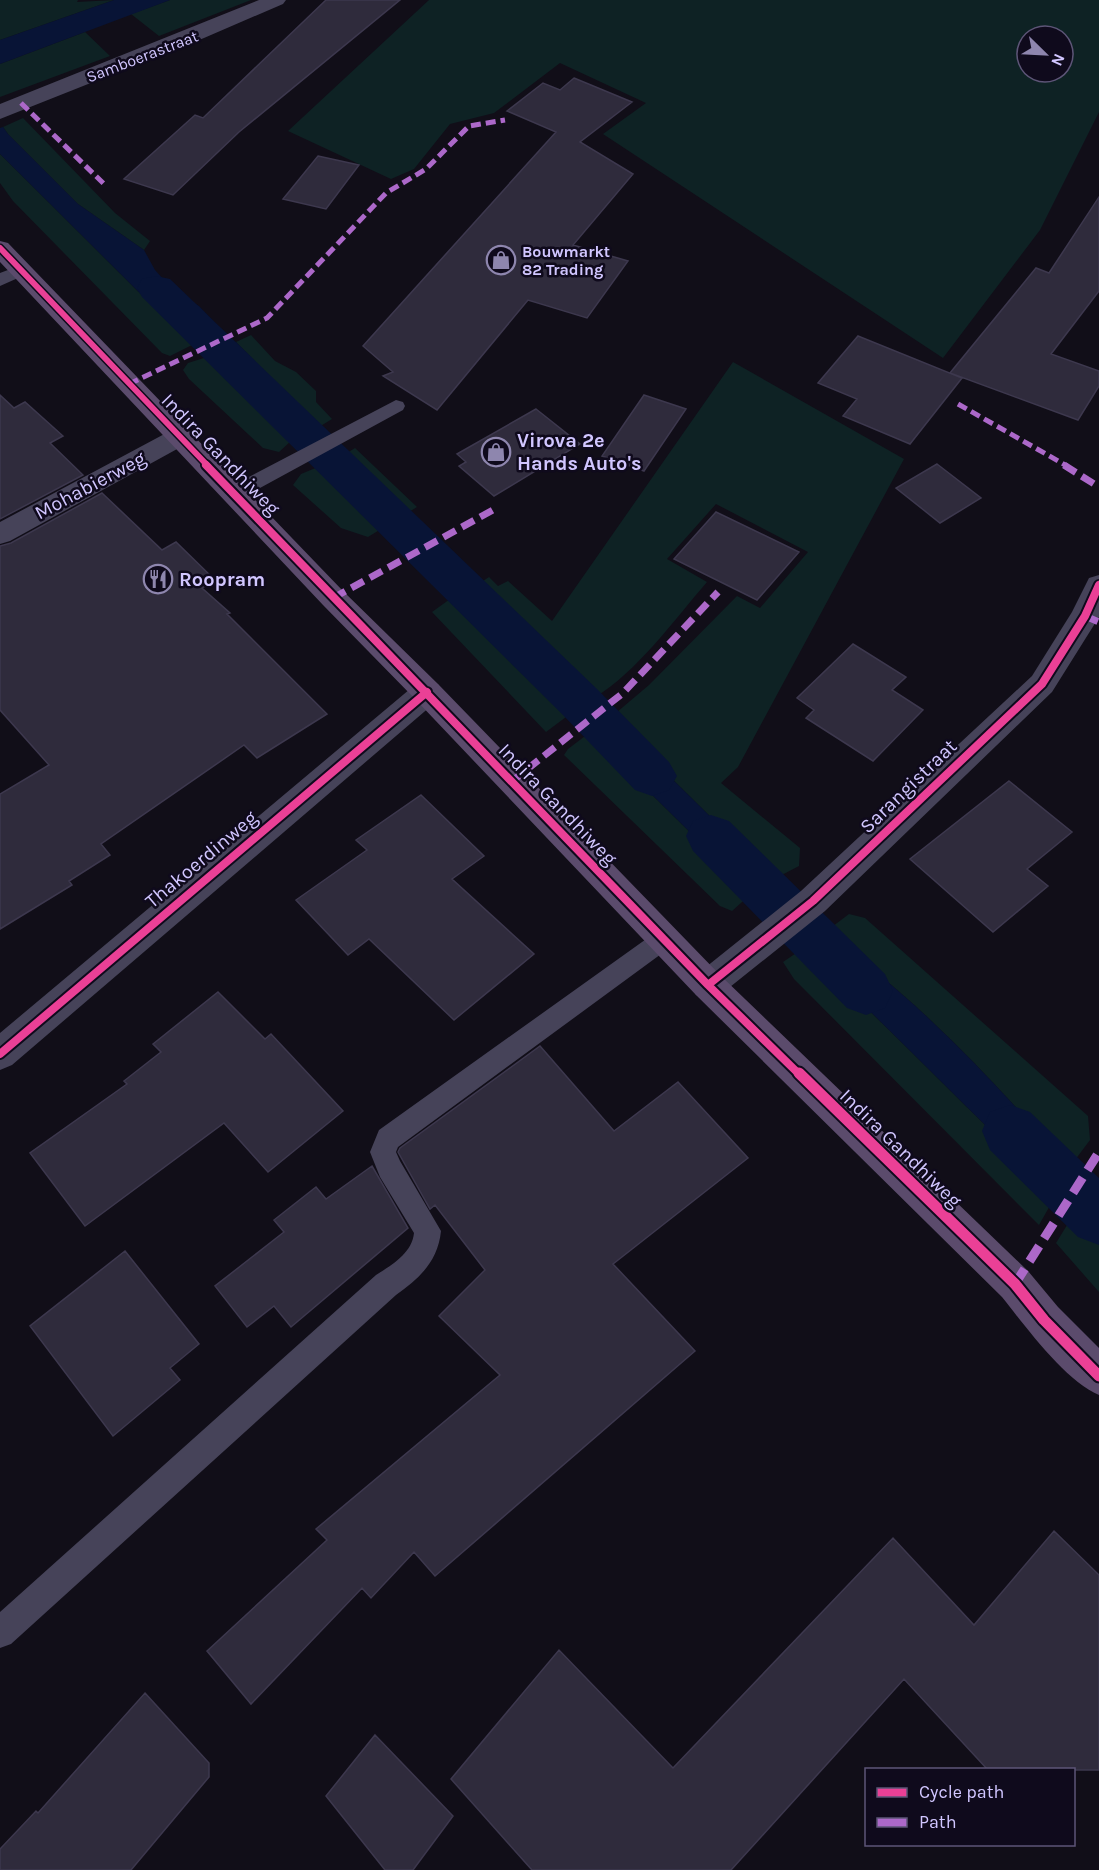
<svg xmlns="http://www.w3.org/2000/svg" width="1099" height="1870" font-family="Karla,sans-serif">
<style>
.green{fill:#0e2224;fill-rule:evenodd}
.water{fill:#081436}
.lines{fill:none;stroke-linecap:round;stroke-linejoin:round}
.canal{fill:#081436;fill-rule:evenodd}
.building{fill:#2f2b3c;stroke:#3d384e;stroke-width:1.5}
.lane{fill:#464359;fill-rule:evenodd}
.street{fill:#464359;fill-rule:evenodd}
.primary{fill:#5b4b6c;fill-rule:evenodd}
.quiet-far2{stroke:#ac68c9;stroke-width:5;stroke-dasharray:10 5;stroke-linecap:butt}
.quiet-far1{stroke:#ac68c9;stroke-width:7;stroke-dasharray:14 7;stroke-linecap:butt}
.quiet{stroke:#ac68c9;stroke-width:9;stroke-dasharray:18 9;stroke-linecap:butt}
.cycleway-far2-casing{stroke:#0f0a1c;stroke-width:9}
.cycleway-far1-casing{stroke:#0f0a1c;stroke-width:12}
.cycleway-casing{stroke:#0f0a1c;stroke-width:15}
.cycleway-far2{stroke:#ea4096;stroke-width:6}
.cycleway-far1{stroke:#ea4096;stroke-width:8}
.cycleway{stroke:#ea4096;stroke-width:11}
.labels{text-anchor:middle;stroke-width:5;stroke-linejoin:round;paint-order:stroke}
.far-street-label{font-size:16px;fill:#d1c6ff;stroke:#0f0a1c}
.far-poi-label{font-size:16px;font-weight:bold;fill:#d1c6ff;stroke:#0f0a1c;text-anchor:start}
.poi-label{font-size:20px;font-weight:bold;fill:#d1c6ff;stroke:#0f0a1c;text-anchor:start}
.street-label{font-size:20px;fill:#d1c6ff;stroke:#0f0a1c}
</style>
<rect width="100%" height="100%" fill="#110e18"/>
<path class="green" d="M0,0h78l-1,2 37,-2 -114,40z
M170,0h81l-92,36 -28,-22z
M429,0h670v112l-59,118 -97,128 -340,-224 43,-31 -86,-40 -66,50 -44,11 -36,45 -23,10 -103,-48zM1027,36h36v36h-36z
M85,32l25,24 -110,41v-33z
M23,118l92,95 35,28 -6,9 -66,-46 -70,-70 -5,-7z
M0,154l192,191 -22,11 -8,-3 -149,-152 -13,-18z
M251,335l24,26 21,11 20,19v11l16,17 -13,8 -83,-85z
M207,357l84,84 -12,11 -16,-4 -74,-69 -6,-9 5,-7z
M733,362l171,97 -166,308 -17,16 79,65 -1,18 -25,13 -164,-161 39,-33 88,-89 23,12 48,-56 -92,-48 -49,55 40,23c-32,37 -71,91 -112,115l-1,-8 -103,-94 -14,-10 12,-8 9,9 10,-5 44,40z
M355,448l62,59 -49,30 -27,-9 -48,-43 8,-11 17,-7 57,56 29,-16 -57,-54z
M457,594l103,107 14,10 -28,21 -114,-120z
M589,733l163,160 -20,18 -12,-5 -156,-151 4,-6z
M849,914l16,4 223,198 2,24 -21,28c-70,-83 -155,-173 -245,-235z
M805,947l251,248 -17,30 -245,-246 -11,-17z
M1072,1217l27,26v49l-43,-49z"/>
<path class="water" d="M114,0h56l-170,64v-24z
M3,127l5,7 70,70 66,46 11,20 20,22 24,14 21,22 -1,5 -27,12 -192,-191v-26z
M236,342l83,85 -28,14 -84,-84z
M347,453l57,54 -29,16 -57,-56z
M477,585l14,10 103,94 1,8 -21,14 -14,-10 -103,-107z
M610,718l164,161 -22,14 -163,-160z
M824,933c90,62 175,152 245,235l-13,27 -251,-248z
M1097,1183l2,3v57l-27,-26z"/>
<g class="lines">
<path class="canal" d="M156,276l14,3 427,410 72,73 8,14 -8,14 -17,6 -17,-6 -72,-75 -421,-418 -5,-9 5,-9z
M711,815l18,6 156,153 8,17 -8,17 -19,7 -19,-7 -154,-157 -7,-15 7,-15z
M1010,1105l20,7 69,66v67l-21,-8 -88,-87 -8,-19 8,-19z"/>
</g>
<path class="building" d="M326,0h74l-161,132 -66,63 -49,-16 71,-64 8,3z
M574,78l58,24 -52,40 53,32 -60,71 55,16 -41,57 -59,-18 -91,110 -54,-34 10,-4 -30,-26 193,-214 -49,-21 36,-28 17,7z
M318,156l41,9 -33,44 -43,-10z
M1099,197v94l-48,63 48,17v15l-21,34 -128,-47 86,-105 13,5z
M858,336l104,42 -52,66 -67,-28 14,-17 -39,-16z
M0,395l14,13 11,-6 38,34 -13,7 33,32 -83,44z
M644,395l42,14 -42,62 -42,-15z
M536,409l44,35 -86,52 -35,-30 7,-4 -9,-8z
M937,464l44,34 -41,25 -44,-35z
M102,493l60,57 14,-8 39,38 -13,8 28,25 -3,1 100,100 -70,44 -13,-13 -143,99 9,11 -41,26 3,4 -72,44v-135l49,-29 -49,-55v-164l11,-3z
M716,512l83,40 -42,48 -83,-41z
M853,644l53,33 -14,13 31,20 -50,51 -67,-43 8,-8 -17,-12z
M1009,781l63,51 -45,37 21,17 -55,46 -83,-73z
M421,795l63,61 -32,23 82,75 -80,66 -85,-81 -21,16 -52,-55 71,-50 -11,-10z
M218,992l47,47 6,-5 72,77 -75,61 -44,-49 -139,103 -55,-73 97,-69 -3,-3 37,-29 -8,-8z
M540,1046l74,85 64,-49 70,76 -135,106 82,87 -260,225 -21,-24 -43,46 -9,-10 -111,116 -44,-53 120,-111 -11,-11 184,-154 -61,-59 46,-46 -50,-65 -5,4 -32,-57 2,-4z
M372,1166l36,62 -117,99 -17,-21 -27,21 -32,-41 69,-54 -10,-12 42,-33 10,12z
M125,1251l74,93 -29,24 10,12 -67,56 -83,-110z
M1054,1531l45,44v195h-111l-84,-91 -173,191h-199l-81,-91 108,-129 114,118 220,-230 81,87z
M145,1693l64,70v14l-78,93h-131v-21l36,-38 2,2z
M375,1735l78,81 -40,54h-28l-59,-74z"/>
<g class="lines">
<path class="lane" d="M21,265l6,1 3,4 -3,4 -27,12v-13z
M396,400l7,2 2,4 -2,4 -163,89 -7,2 -7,-2 -3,-5 3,-5z
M664,929l8,3 4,7 -4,7 -274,201 -2,5 4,9 41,70c-3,30 -21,47 -45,64l-385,349 -11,4v-36l376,-337c16,-10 36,-22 38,-42l-34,-56 -10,-25 9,-22 277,-198z"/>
<path class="street" d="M259,0h27l-3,4 -79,34 -204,81v-15z
M179,428l9,3 4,6 -4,6 -178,98 -10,3v-22l170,-91z
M1099,575v42l-47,75 -227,219 -105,84 -12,5 -12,-5 -5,-10 5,-10 105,-84 231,-215 40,-64 17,-34z
M427,681l11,3 4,8 -4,8 -426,365 -12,5v-37l416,-349z"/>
<path class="primary" d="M0,241l8,2 335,348 95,93 282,291 308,296 30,36 41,41v47c-33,-13 -74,-69 -97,-98l-306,-302 -280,-295 -93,-95 -323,-343z"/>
<path class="quiet-far2" d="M21,103l83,81
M129,384l138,-66 119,-125 40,-24 43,-43 36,-6
M958,404l109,62"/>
<path class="quiet-far1" d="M1064,465l35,22
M333,598l160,-88
M1085,616l14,6
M511,782l112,-89 95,-101"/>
<path class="quiet" d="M1015,1284l84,-132"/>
<g class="cycleway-far2-casing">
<path id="cycleway-far2" d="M0,248l208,218"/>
</g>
<g class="cycleway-far1-casing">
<path id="cycleway-far1" d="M206,465l502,520 92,90
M708,985l105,-84 229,-217 43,-68 14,-31
M0,1054l427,-362"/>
</g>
<g class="cycleway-casing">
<path id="cycleway" d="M799,1073l216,211 29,36 55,56"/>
</g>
<use href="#cycleway-far2" class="cycleway-far2"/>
<use href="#cycleway-far1" class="cycleway-far1"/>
<use href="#cycleway" class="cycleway"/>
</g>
<defs>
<g id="shop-ring" transform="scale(1.5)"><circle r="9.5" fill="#0f0a1c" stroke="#8e86ae" stroke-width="1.5"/><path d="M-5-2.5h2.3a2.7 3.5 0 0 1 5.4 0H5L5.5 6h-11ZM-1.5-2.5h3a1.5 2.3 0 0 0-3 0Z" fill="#8e86ae"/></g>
<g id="restaurant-ring" transform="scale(1.5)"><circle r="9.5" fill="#0f0a1c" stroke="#8e86ae" stroke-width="1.5"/><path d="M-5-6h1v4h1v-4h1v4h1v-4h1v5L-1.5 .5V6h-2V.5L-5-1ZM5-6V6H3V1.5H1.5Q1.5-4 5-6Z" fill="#8e86ae"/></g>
</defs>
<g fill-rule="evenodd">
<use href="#shop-ring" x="501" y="260"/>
<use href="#shop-ring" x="496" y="452"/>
<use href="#restaurant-ring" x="158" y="579"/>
</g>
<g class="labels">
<g class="far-street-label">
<text transform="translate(142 56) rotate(-21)" y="6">Samboerastraat</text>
</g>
<g class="far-poi-label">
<text x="522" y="257">Bouwmarkt<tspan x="522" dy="18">82 Trading</tspan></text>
</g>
<g class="poi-label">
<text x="517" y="447">Virova 2e<tspan x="517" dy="23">Hands Auto's</tspan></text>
<text x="179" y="586">Roopram</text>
</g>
<g class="street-label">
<text transform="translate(221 454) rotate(46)" y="7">Indira Gandhiweg</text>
<text transform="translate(90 485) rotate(-28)" y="7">Mohabierweg</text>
<text transform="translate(908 786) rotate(-44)" y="7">Sarangistraat</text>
<text transform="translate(558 804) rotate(46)" y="7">Indira Gandhiweg</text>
<text transform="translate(201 859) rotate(-40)" y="7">Thakoerdinweg</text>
<text transform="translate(901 1148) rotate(44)" y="7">Indira Gandhiweg</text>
</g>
</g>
<rect x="865" y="1768" width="210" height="78" fill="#0f0a1c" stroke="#5d5577" stroke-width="1.5"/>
<rect x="877" y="1788" width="30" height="9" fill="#ea4096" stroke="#5d5577" stroke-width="1.5"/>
<text x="919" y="1798" font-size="18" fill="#d1c6ff">Cycle path</text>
<rect x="877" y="1818" width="30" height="9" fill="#ac68c9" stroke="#5d5577" stroke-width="1.5"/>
<text x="919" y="1828" font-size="18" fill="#d1c6ff">Path</text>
<g transform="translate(1045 54) rotate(114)"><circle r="28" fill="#0f0a1c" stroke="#5d5577" stroke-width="1.5"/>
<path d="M0-4.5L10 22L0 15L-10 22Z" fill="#8e86ae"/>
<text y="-9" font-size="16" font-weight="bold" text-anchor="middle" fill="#d1c6ff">N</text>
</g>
</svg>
